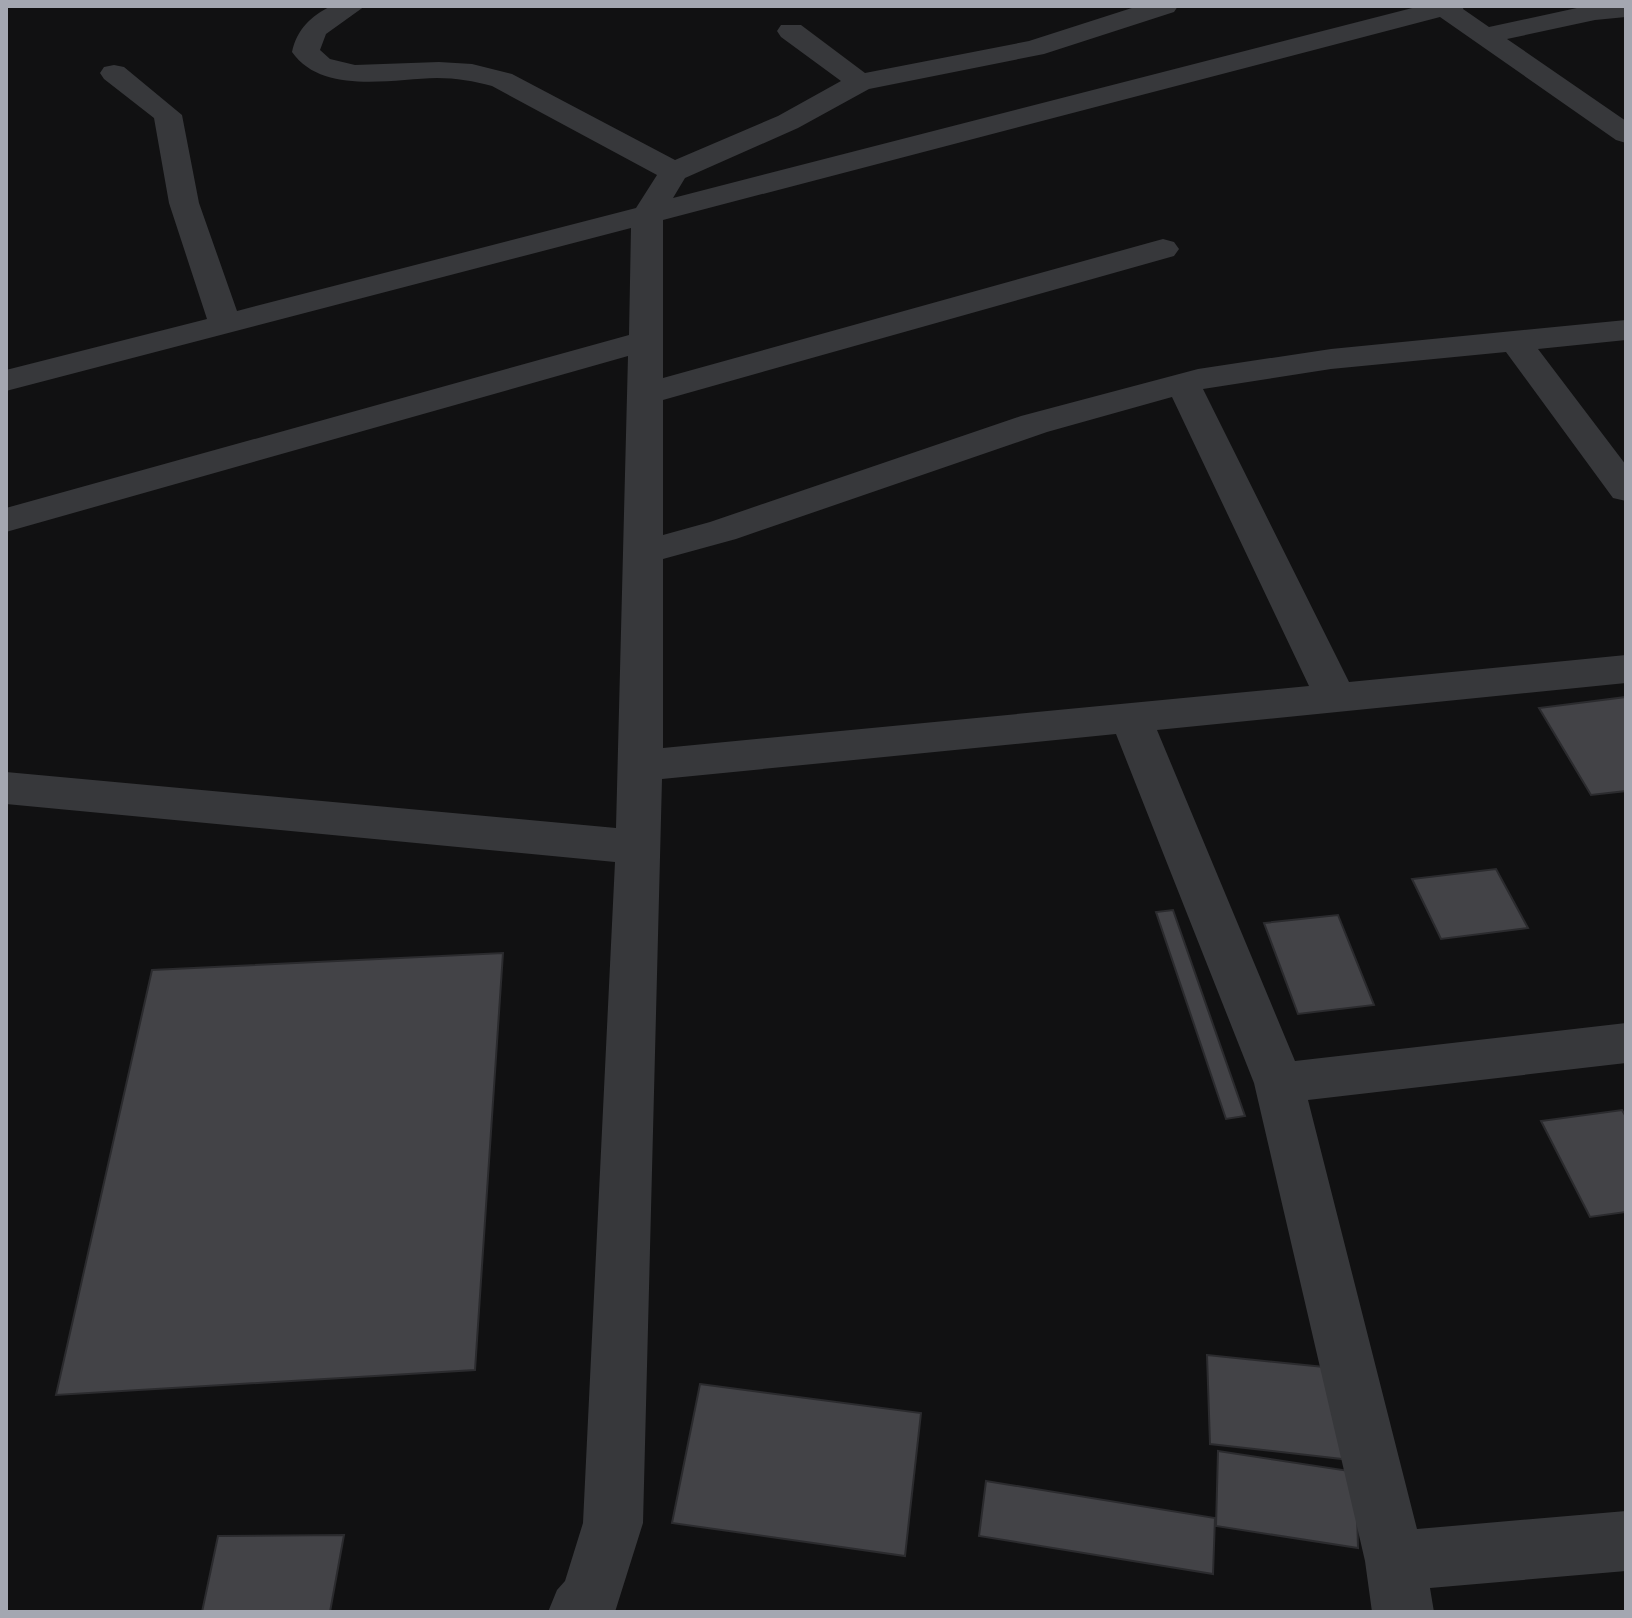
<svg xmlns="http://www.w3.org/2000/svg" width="1632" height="1618" font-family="'Roboto Condensed',sans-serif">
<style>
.building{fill:#434347;stroke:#2b2b2e;stroke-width:2}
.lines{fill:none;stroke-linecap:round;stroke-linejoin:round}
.minor{fill:#37383b;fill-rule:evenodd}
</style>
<rect width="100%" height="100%" fill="#111112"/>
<path class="building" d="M1626,697v94l-35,4 -52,-87z
M1496,869l32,59 -87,11 -29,-60z
M1173,910l72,206 -19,3 -70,-207z
M1338,915l36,90 -76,9 -34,-91z
M503,953l-28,417 -419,25 96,-425z
M1622,1110l4,7v95l-36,5 -49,-96z
M1207,1355l137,14 7,91 -141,-16z
M700,1384l221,29 -16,143 -233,-33z
M1218,1451l138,21 2,76 -142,-22z
M986,1481l229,37 -2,56 -234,-38z
M344,1535l-14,77h-128l16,-76z"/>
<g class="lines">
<path class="minor" d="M331,6h34l-39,28 -6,16 10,9 25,6 84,-3 33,2 40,10 163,86 103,-44 63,-35 -60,-44 -4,-6 4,-6h20l64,48 164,-32 109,-35h40l-4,6 -130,42 -175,35 -71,39 -113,50 -12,20 747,-192h44l-1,3 26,18 97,-21h40v11l-31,3 -88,19 119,82v22l-10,-3 -176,-123 -777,203v158l489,-136 11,-3 11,3 5,7 -5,7 -511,144v135l47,-13 311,-106 177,-47 133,-20 295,-29v20l-88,9 88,116v36l-13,-3 -107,-146 -175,17 -128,20 146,293 277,-27v28l-469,47 138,331 331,-38v40l-318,37 109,429 209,-18v60l-196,17 4,24h-62l-7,-51 -111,-478 -138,-349 -454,45 -19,744 -28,89h-67l9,-22 8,-9 18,-58 32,-661 -609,-58v-32l610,56 12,-472 -622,176v-24l623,-173 2,-107 -625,163v-21l201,-51 -38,-116 -15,-85 -50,-39 -4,-6 4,-6 10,-2 10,2 58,48 17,88 38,108 399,-103 21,-33 -165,-89c-18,-5 -36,-8 -55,-8 -45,1 -115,17 -145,-26 5,-23 19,-36 39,-46zM1172,397l137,289 -646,62v-189l73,-20 311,-107z"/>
</g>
<rect width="1632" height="1618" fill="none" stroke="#a4a7b1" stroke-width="16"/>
</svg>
